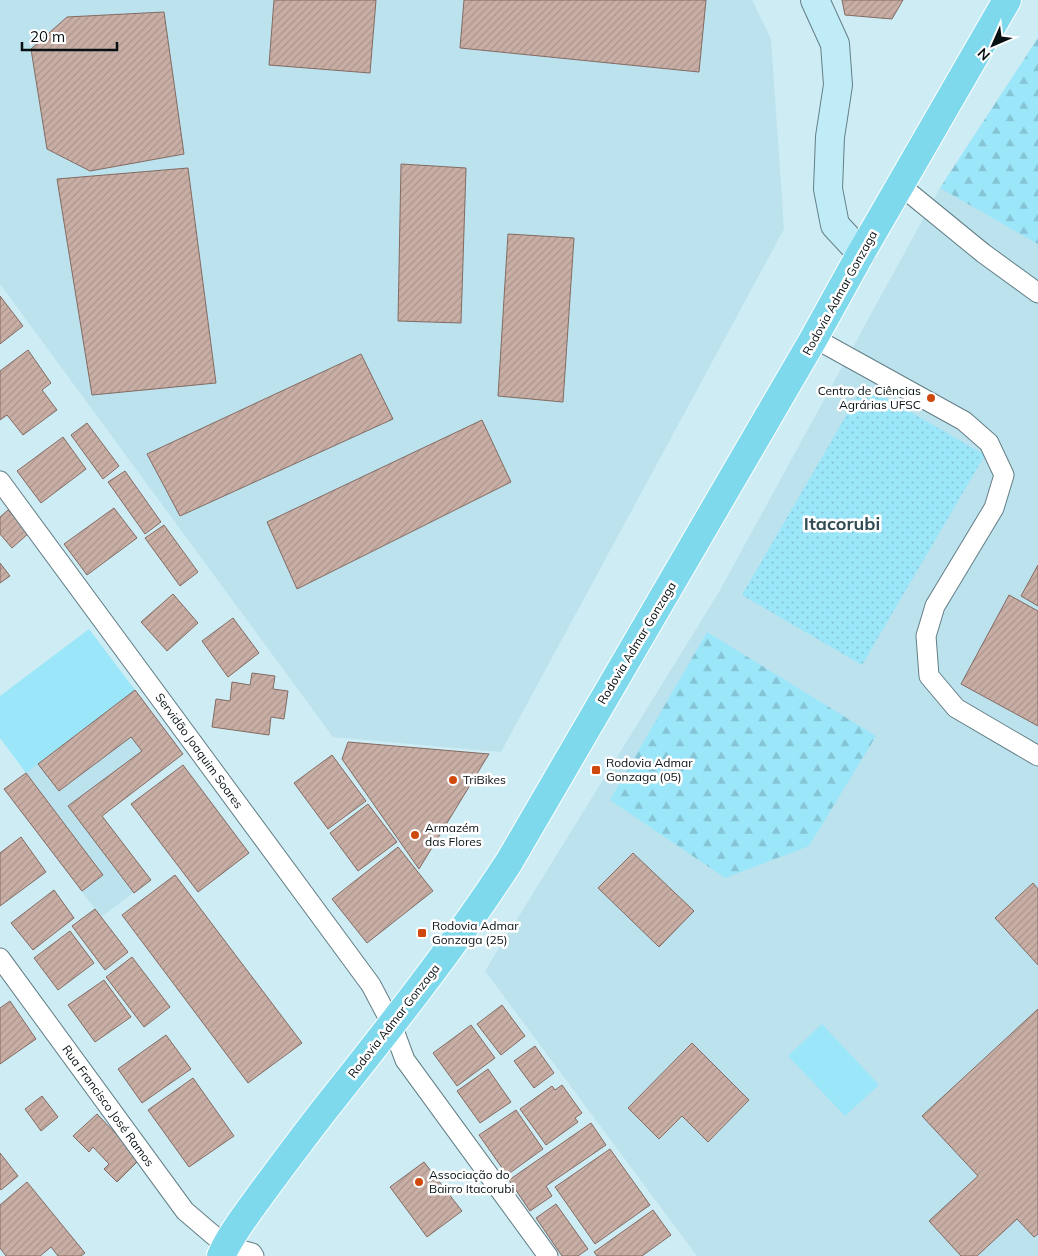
<svg xmlns="http://www.w3.org/2000/svg" width="1038" height="1256" font-family="Mulish,sans-serif">
<style>
.built{fill:#bbe2ed}
.grass{fill:url(#grass-dots)}
.forest{fill:url(#forest-firs)}
.pitch{fill:#9ce6f9}
.building{fill:url(#building-hatch);stroke:#836b63}
.lines{fill:none;stroke-linecap:round;stroke-linejoin:round}
.service-casing{stroke:#637e86;stroke-width:21}
.secondary-casing{stroke:#637e86;stroke-width:30}
.primary-casing{stroke:#fff;stroke-width:30}
.service{stroke:#fff;stroke-width:19}
.secondary{stroke:#bfecf6;stroke-width:28}
.primary{stroke:#7fd9ec;stroke-width:28}
.poi-dot{fill:#cf490d;stroke:#fff;stroke-width:2}
.labels{text-anchor:middle;stroke-width:5;stroke-linejoin:round;paint-order:stroke}
.street-label{font-size:12px;fill:#071114;stroke:#fff}
.poi-label{font-size:12px;fill:#071114;stroke:#fff;text-anchor:start}
.district-label{font-size:18px;font-weight:bold;fill:#324c53;stroke:#fff}
</style>
<defs>
<pattern id="grass-dots" width="8" height="8" patternUnits="userSpaceOnUse" patternTransform="scale(1.25)"><rect width="8" height="8" fill="#9ce6f9"/><path d="M2 2h.1M6 6h.1" fill="none" stroke="#85c4d5" stroke-width="1.8" stroke-linecap="round"/></pattern>
<pattern id="forest-firs" width="22" height="20" patternUnits="userSpaceOnUse" patternTransform="scale(1.25)"><rect width="22" height="20" fill="#9ce6f9"/><path d="M5 1l3.5 6h-7zM16 11l3.5 6h-7z" fill="#85c4d5"/></pattern>
<pattern id="building-hatch" width="6" height="6" patternUnits="userSpaceOnUse" patternTransform="scale(1.25)"><rect width="6" height="6" fill="#c8aea5"/><path d="M-1 1l2-2M0 6l6-6M5 7l2-2" fill="none" stroke="#aa958d"/></pattern>
</defs>
<rect width="100%" height="100%" fill="#ceecf4"/>
<path class="built" d="M0,0h752l19,39 13,190 -283,523 -168,-15 -333,-453z
M1038,38v1218h-341l-212,-285 234,-379 221,-404z
M135,690l48,64 -81,61 49,65 -50,37 -97,-128z"/>
<path class="grass" d="M864,385l121,70 -123,210 -120,-70z"/>
<path class="forest" d="M1038,38v206l-98,-56z
M707,632l169,104 -67,110 -84,32 -115,-78z"/>
<path class="pitch" d="M89,629l46,61 -109,83 -26,-35v-42z
M822,1024l57,61 -34,31 -57,-60z"/>
<path class="building" d="M274,0h102l-6,73 -101,-8z
M464,0h242l-7,72 -239,-24z
M842,0h61l-11,19 -47,-4z
M164,12l20,142 -94,17 -43,-22 -16,-100 36,-32z
M401,164l65,4 -5,155 -63,-2z
M188,168l28,215 -124,12 -35,-216z
M508,234l66,4 -11,164 -65,-6z
M0,296l23,30 -23,18z
M28,350l23,33 -9,7 15,20 -34,25 -16,-20 -7,5v-49z
M361,354l32,65 -213,97 -33,-62z
M482,420l29,62 -214,107 -30,-67z
M87,423l32,43 -16,13 -32,-44z
M63,437l23,32 -45,34 -24,-32z
M125,471l36,51 -16,12 -37,-52z
M114,508l23,30 -50,37 -23,-31z
M8,510l21,23 -17,15 -12,-14v-17z
M164,525l34,47 -18,14 -35,-48z
M0,563l10,13 -10,7z
M1038,565v41l-17,-10z
M173,594l25,29 -31,28 -26,-29z
M1009,595l29,16v115l-77,-42z
M233,618l26,35 -31,24 -26,-36z
M252,673l23,3 -2,13 15,2 -4,28 -13,-2 -2,18 -57,-8 4,-28 14,2 2,-19 18,3z
M135,690l48,64 -81,62 49,64 -17,13 -66,-87 74,-55 -11,-14 -72,54 -21,-27z
M348,742l141,12 -70,115 -77,-110z
M332,755l34,46 -38,28 -34,-46z
M183,765l66,88 -51,39 -67,-88z
M26,773l77,102 -21,16 -78,-102z
M368,804l29,38 -39,29 -28,-38z
M21,837l25,35 -46,34v-53z
M398,847l35,44 -66,52 -35,-44z
M633,853l61,58 -35,36 -61,-59z
M175,875l127,168 -54,40 -126,-168z
M1033,883l5,6v76l-43,-47z
M54,890l20,28 -41,32 -22,-27z
M95,909l33,43 -23,18 -33,-44z
M70,931l24,32 -36,27 -24,-32z
M132,957l38,50 -26,20 -38,-50z
M104,980l27,37 -36,25 -27,-37z
M10,1001l26,38 -36,25v-56z
M502,1005l23,31 -24,19 -24,-31z
M1038,1009v225l-4,3 -17,-18 -40,37h-16l-32,-35 49,-45 -56,-60z
M471,1025l24,33 -38,28 -24,-33z
M166,1035l25,34 -49,34 -24,-34z
M692,1043l57,57 -41,42 -26,-26 -23,23 -31,-31z
M535,1046l19,27 -20,15 -20,-27z
M488,1069l23,33 -31,21 -23,-32z
M193,1078l41,58 -45,31 -41,-57z
M562,1085l20,28 -7,5 3,4 -32,23 -26,-36 32,-23 3,4z
M42,1096l16,21 -17,14 -16,-22z
M516,1110l27,39 -36,26 -28,-40z
M97,1114l43,45 -23,23 -13,-13 5,-5 -16,-17 -4,5 -16,-16z
M591,1123l15,22 -60,41 6,10 -22,15 -21,-31z
M610,1149l40,56 -55,39 -40,-57z
M0,1153l18,23 -17,14 -1,-2z
M424,1162l38,49 -35,26 -37,-50z
M27,1182l58,71 -4,3h-23l-7,-9 -11,9h-34l-6,-8v-43z
M556,1204l32,45 -10,7h-16l-26,-38z
M653,1210l18,25 -29,21h-45l-3,-4z"/>
<g class="lines">
<g class="service-casing">
<path id="service" d="M901,186l82,67 55,40
M814,338l150,83 25,22 15,32 -10,33 -59,98 -9,30 3,40 27,32 82,48
M0,481l371,504 21,40 13,35 143,196
M0,958l185,253 41,35 26,7 2,3"/>
</g>
<g class="secondary-casing">
<path id="secondary" d="M815,0l20,44 3,41 -8,52 -2,52 7,36 26,28"/>
</g>
<g class="primary-casing">
<path id="primary" d="M221,1256c11,-24 28,-45 43,-66 23,-31 45,-61 69,-91 61,-77 122,-154 176,-237l305,-524 47,-85 146,-253"/>
</g>
<use href="#service" class="service"/>
<use href="#secondary" class="secondary"/>
<use href="#primary" class="primary"/>
</g>
<g class="poi-dot">
<circle cx="931" cy="398" r="5"/>
<rect x="591" y="765" width="10" height="10" rx="2.5"/>
<circle cx="453" cy="780" r="5"/>
<circle cx="415" cy="835" r="5"/>
<rect x="417" y="928" width="10" height="10" rx="2.5"/>
<circle cx="419" cy="1182" r="5"/>
</g>
<g class="labels">
<g class="street-label">
<text transform="translate(840 293) rotate(-61)" y="4">Rodovia Admar Gonzaga</text>
<text transform="translate(637 643) rotate(-59)" y="4">Rodovia Admar Gonzaga</text>
<text transform="translate(199 751) rotate(54)" y="4">Servidão Joaquim Soares</text>
<text transform="translate(394 1021) rotate(-52)" y="4">Rodovia Admar Gonzaga</text>
<text transform="translate(108 1106) rotate(54)" y="4">Rua Francisco José Ramos</text>
</g>
<g class="poi-label">
<text x="921" y="395" text-anchor="end">Centro de Ciências<tspan x="921" dy="14">Agrárias UFSC</tspan></text>
<text x="606" y="767">Rodovia Admar<tspan x="606" dy="14">Gonzaga (05)</tspan></text>
<text x="463" y="784">TriBikes</text>
<text x="425" y="832">Armazém<tspan x="425" dy="14">das Flores</tspan></text>
<text x="432" y="930">Rodovia Admar<tspan x="432" dy="14">Gonzaga (25)</tspan></text>
<text x="429" y="1179">Associação do<tspan x="429" dy="14">Bairro Itacorubi</tspan></text>
</g>
<g class="district-label">
<text x="842" y="530">Itacorubi</text>
</g>
</g>
<g transform="translate(993 45) rotate(225)" stroke="#ffffff" stroke-width="4" paint-order="stroke">
<path d="M0-4L9 19L0 12L-9 19Z" fill="#071114"/>
<text y="-8" font-size="14" font-weight="bold" text-anchor="middle" fill="#071114">N</text>
</g>
<path d="M22 42v8h95v-8" fill="none" stroke="#071114" stroke-width="2.5"/>
<text x="30" y="42" font-size="15" fill="#071114" stroke="#ffffff" stroke-width="4" paint-order="stroke">20 m</text>
</svg>
